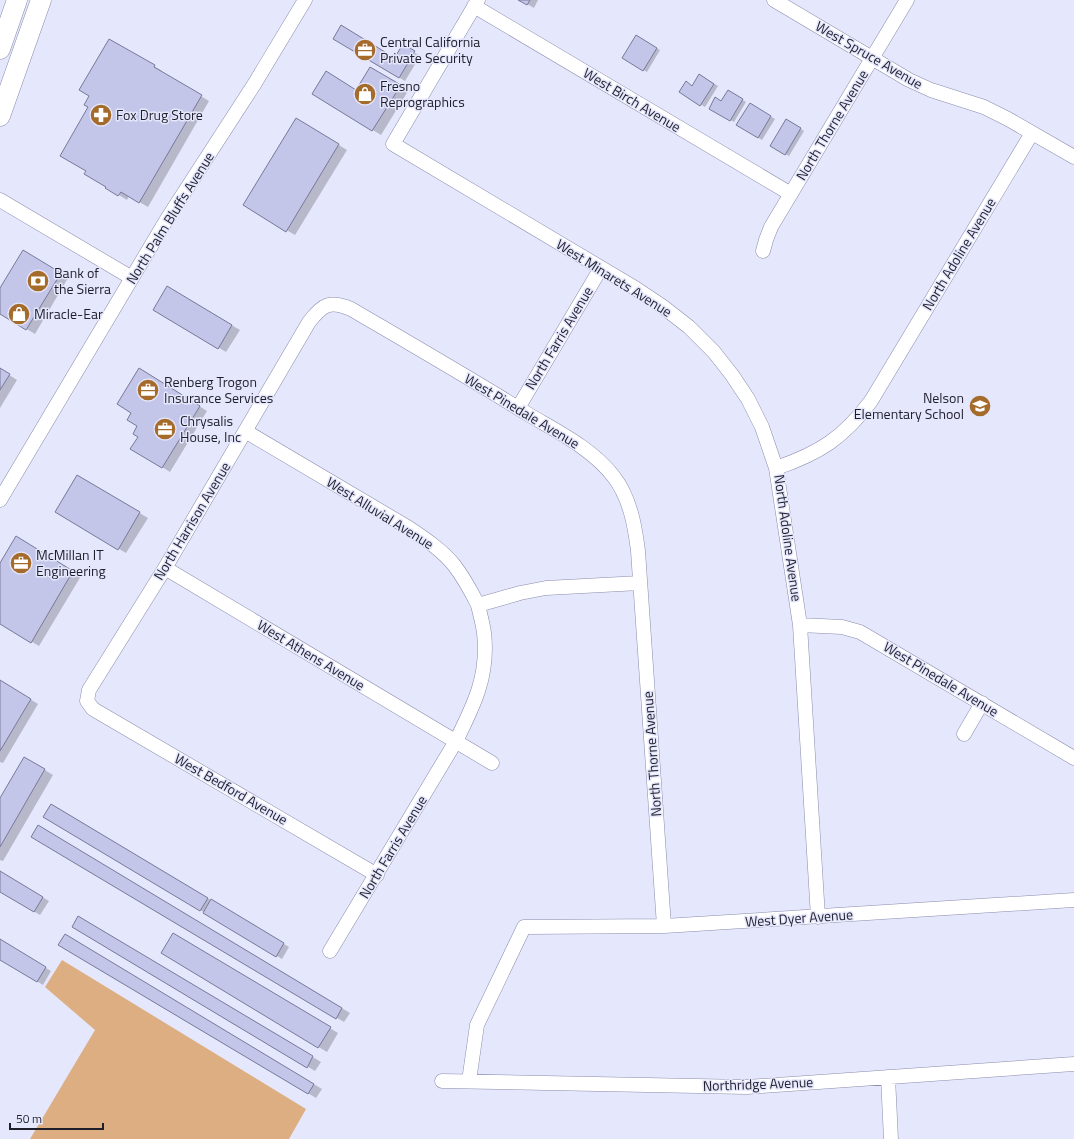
<svg xmlns="http://www.w3.org/2000/svg" width="1074" height="1139" font-family="'Titillium Web',sans-serif">
<style>
.green{fill:#dcae82}
.shadow{fill:#0003}
.building{fill:#c4c6e9;stroke:#787999}
.lines{fill:none;stroke-linecap:round;stroke-linejoin:round}
.street-casing{stroke:#8a8cad;stroke-width:15}
.secondary-casing{stroke:#8a8cad;stroke-width:21}
.street{stroke:#fff;stroke-width:14}
.secondary{stroke:#fff;stroke-width:20}
.labels{text-anchor:middle;stroke-width:3;stroke-linejoin:round;paint-order:stroke}
.poi-label{font-size:14px;fill:#1f1f2c;stroke:#e5e7fc;text-anchor:start}
.street-label{font-size:14px;fill:#1f1f2c;stroke:#e5e7fc}
</style>
<rect width="100%" height="100%" fill="#e5e7fc"/>
<path class="green" d="M62,960l244,149 -17,30h-259l65,-109 -50,-43z"/>
<path class="shadow" d="M520,0h18l-4,8z
M342,27l48,29 -2,5 5,2 10,-17 17,10 -15,25 -70,-42z
M636,37l24,13 -13,22 -24,-14z
M110,40l52,31 -1,1 48,29 -61,106 -19,-11 -2,4 -42,-26 2,-3 4,-75z
M371,68l37,23 -27,44 -68,-41 43,-3z
M700,75l18,11 -13,21 -25,-15 13,-5z
M728,91l18,11 -12,20 -24,-14 11,-6z
M750,104l25,15 -13,21 -24,-15z
M296,119l51,31 -52,85 -51,-30z
M787,120l17,11 -15,25 -18,-10z
M24,251l44,27 -33,56 -35,-21v-23z
M168,288l72,42 -14,22 -71,-42z
M0,369l17,11 -17,28z
M147,374l60,37 -37,61 -8,-5 -23,-30v-11l-7,-13z
M77,476l71,42 -22,35 -70,-42z
M16,538l65,38 -42,70 -39,-23v-58z
M0,681l38,23 -35,59 -3,-1z
M25,758l28,17 -50,86 -3,-1v-60z
M52,805l237,142 -7,12 -237,-142z
M39,827l311,186 -6,9 -311,-186z
M0,872l49,29 -9,14 -40,-24z
M79,917l242,145 -6,9 -242,-144z
M174,934l164,99 -11,19 -165,-99z
M65,936l257,153 -6,9 -257,-153z
M0,941l51,30 -8,14 -43,-26z"/>
<path class="building" d="M518,0h12l-3,5z
M341,25l44,27 -3,4 10,6 11,-18 12,7 -16,27 -66,-39z
M636,35l21,13 -14,23 -21,-13z
M109,39l46,26 -1,2 48,28 -63,108 -18,-11 -3,4 -13,-8 1,-1 -22,-13 2,-3 -26,-15 28,-49 -4,-2 5,-9 -10,-6z
M370,67l31,18 -29,46 -60,-37 14,-23 30,19z
M699,74l15,10 -14,22 -21,-14 7,-11 6,5z
M728,90l15,9 -13,22 -21,-12 6,-12 6,4z
M750,103l21,13 -13,22 -22,-13z
M296,118l43,26 -53,88 -43,-27z
M786,119l15,9 -16,27 -15,-9z
M23,250l38,23 -35,57 -26,-16v-26z
M167,286l65,39 -14,24 -65,-39z
M0,368l10,6 -10,16z
M139,368l61,38 -38,62 -32,-19 8,-12 -5,-3 4,-8 -10,-6 4,-7 -14,-9z
M77,475l63,37 -22,38 -63,-38z
M16,536l57,35 -42,72 -31,-19v-61z
M0,680l31,19 -31,52z
M24,757l21,12 -45,78v-49z
M51,804l157,94 -8,13 -157,-94z
M38,825l304,183 -6,11 -305,-182z
M0,871l43,26 -9,15 -34,-20z
M211,899l73,44 -8,14 -73,-44z
M78,916l235,140 -6,12 -235,-141z
M173,933l158,94 -13,21 -157,-95z
M65,934l249,150 -6,10 -250,-149z
M0,939l46,28 -9,15 -37,-22z"/>
<g class="lines">
<g class="street-casing">
<path id="street" d="M478,0l-85,144 242,144 27,18 27,21 25,25 18,23 16,24 14,28 14,41 24,157 18,292
M774,0l135,80 22,10 53,17 24,12 66,38
M474,6l317,188
M0,200l132,78
M763,251l3,-11 5,-13 136,-227
M518,408l83,-140
M245,431l164,97c16,11 33,22 45,37 10,13 17,26 24,40l42,-12 26,-5 94,-5
M776,468c44,-15 67,-30 95,-67l161,-268
M0,500l167,-281 88,-136 50,-83
M165,568l327,195
M800,625l42,2 18,5 214,126
M964,734l18,-31
M377,875l-284,-166 -6,-8 2,-11 76,-122 144,-246c14,-18 21,-22 42,-13 58,34 117,68 175,104 30,18 66,35 88,64 16,21 21,49 24,74l26,375
M330,951l126,-210c18,-36 33,-66 28,-108 -1,-9 -4,-19 -6,-28
M888,1077l3,62
M442,1081l305,6 327,-23
M469,1081l8,-56 47,-98 140,-1 410,-26"/>
</g>
<g class="secondary-casing">
<path id="secondary" d="M0,49l17,-49
M0,116l41,-116"/>
</g>
<use href="#street" class="street"/>
<use href="#secondary" class="secondary"/>
</g>
<defs>
<g id="office-disc" transform="scale(1.15)"><circle r="9.5" fill="#a56b2b" stroke="#e5e7fc"/><path d="M-6-3h4V-5.5h4V-3h4V5H-6ZM-1-4.5V-3h2v-1.5ZM-6 0V1H6V0Z" fill="#fff"/></g>
<g id="shop-disc" transform="scale(1.15)"><circle r="9.5" fill="#a56b2b" stroke="#e5e7fc"/><path d="M-5-2.5h2.3a2.7 3.5 0 0 1 5.4 0H5L5.5 6h-11ZM-1.5-2.5h3a1.5 2.3 0 0 0-3 0Z" fill="#fff"/></g>
<g id="pharmacy-disc" transform="scale(1.15)"><circle r="9.5" fill="#a56b2b" stroke="#e5e7fc"/><path d="M-2-6h4v4h4v4h-4v4h-4v-4h-4v-4h4Z" fill="#fff"/></g>
<g id="bank-disc" transform="scale(1.15)"><circle r="9.5" fill="#a56b2b" stroke="#e5e7fc"/><path d="M-6-4H6V4H-6ZM0-2.3a2.3 2.3 0 1 0 0 4.6a2.3 2.3 0 1 0 0-4.6Z" fill="#fff"/></g>
<g id="school-disc" transform="scale(1.15)"><circle r="9.5" fill="#a56b2b" stroke="#e5e7fc"/><path d="M0-5L7-2L0 1L-7-2ZM-4 1L0 2.5L4 1V4Q0 6-4 4Z" fill="#fff"/></g>
</defs>
<g fill-rule="evenodd">
<use href="#office-disc" x="365" y="50"/>
<use href="#shop-disc" x="365" y="94"/>
<use href="#pharmacy-disc" x="101" y="115"/>
<use href="#bank-disc" x="38" y="281"/>
<use href="#shop-disc" x="19" y="314"/>
<use href="#office-disc" x="148" y="390"/>
<use href="#school-disc" x="980" y="406"/>
<use href="#office-disc" x="165" y="429"/>
<use href="#office-disc" x="21" y="563"/>
</g>
<g class="labels">
<g class="poi-label">
<text x="380" y="47">Central California<tspan x="380" dy="16">Private Security</tspan></text>
<text x="380" y="91">Fresno<tspan x="380" dy="16">Reprographics</tspan></text>
<text x="116" y="120">Fox Drug Store</text>
<text x="54" y="278">Bank of<tspan x="54" dy="16">the Sierra</tspan></text>
<text x="34" y="319">Miracle-Ear</text>
<text x="164" y="387">Renberg Trogon<tspan x="164" dy="16">Insurance Services</tspan></text>
<text x="964" y="403" text-anchor="end">Nelson<tspan x="964" dy="16">Elementary School</tspan></text>
<text x="180" y="426">Chrysalis<tspan x="180" dy="16">House, Inc</tspan></text>
<text x="36" y="560">McMillan IT<tspan x="36" dy="16">Engineering</tspan></text>
</g>
<g class="street-label">
<text transform="translate(869 55) rotate(30)" y="5">West Spruce Avenue</text>
<text transform="translate(632 100) rotate(31)" y="5">West Birch Avenue</text>
<text transform="translate(832 125) rotate(-59)" y="5">North Thorne Avenue</text>
<text transform="translate(170 218) rotate(-58)" y="5">North Palm Bluffs Avenue</text>
<text transform="translate(959 254) rotate(-59)" y="5">North Adoline Avenue</text>
<text transform="translate(614 278) rotate(32)" y="5">West Minarets Avenue</text>
<text transform="translate(559 338) rotate(-59)" y="5">North Farris Avenue</text>
<text transform="translate(522 411) rotate(31)" y="5">West Pinedale Avenue</text>
<text transform="translate(380 513) rotate(32)" y="5">West Alluvial Avenue</text>
<text transform="translate(192 521) rotate(-59)" y="5">North Harrison Avenue</text>
<text transform="translate(788 538) rotate(82)" y="5">North Adoline Avenue</text>
<text transform="translate(311 655) rotate(31)" y="5">West Athens Avenue</text>
<text transform="translate(941 679) rotate(31)" y="5">West Pinedale Avenue</text>
<text transform="translate(652 754) rotate(-94)" y="5">North Thorne Avenue</text>
<text transform="translate(231 789) rotate(30)" y="5">West Bedford Avenue</text>
<text transform="translate(393 847) rotate(-59)" y="5">North Farris Avenue</text>
<text transform="translate(799 918) rotate(-4)" y="5">West Dyer Avenue</text>
<text transform="translate(758 1084) rotate(-2)" y="5">Northridge Avenue</text>
</g>
</g>
<path d="M10 1123v6h93v-6" fill="none" stroke="#1f1f2c" stroke-width="2"/>
<text x="16" y="1123" font-size="12" fill="#1f1f2c" stroke="#e5e7fc" stroke-width="3" paint-order="stroke">50 m</text>
</svg>
